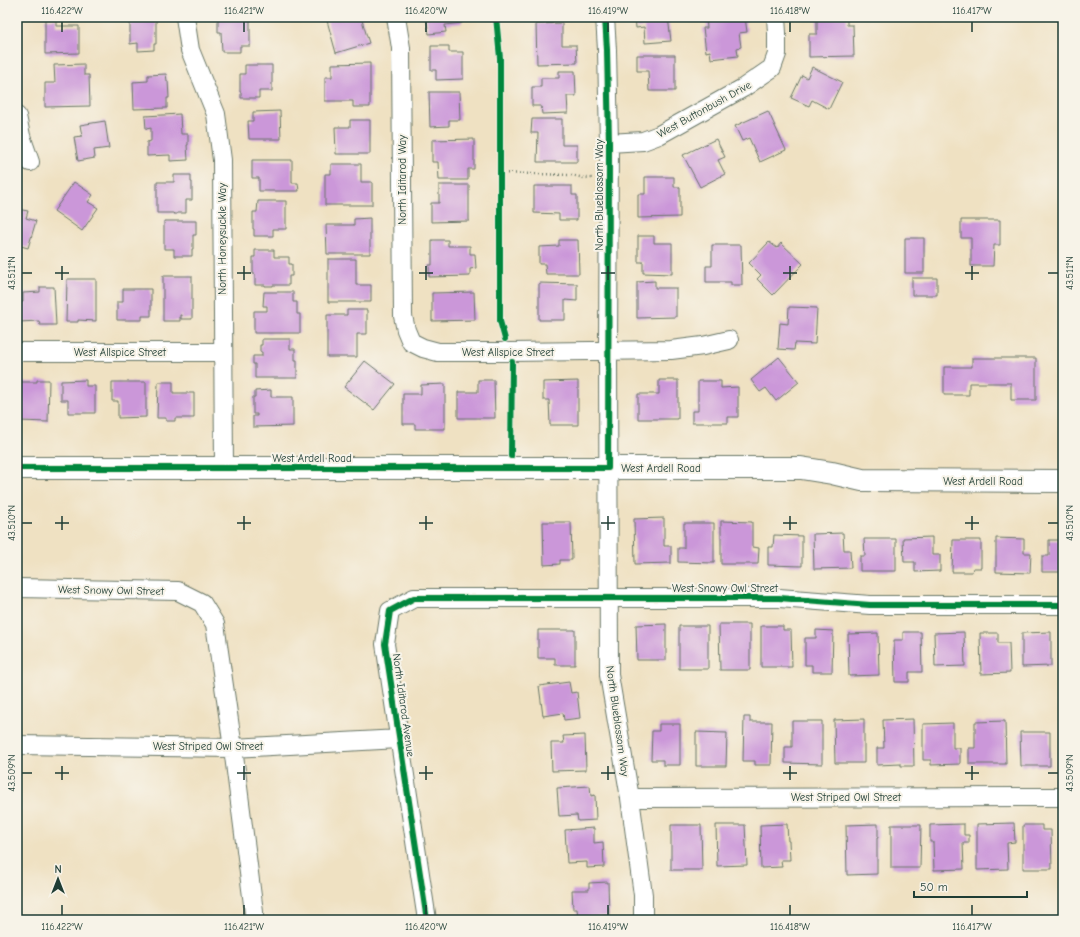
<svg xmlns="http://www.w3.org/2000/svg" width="1080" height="937" font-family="'Comic Neue',sans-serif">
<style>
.building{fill:#cb97d9}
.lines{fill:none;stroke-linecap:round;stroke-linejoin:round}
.minor-casing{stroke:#687666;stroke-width:20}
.tertiary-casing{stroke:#687666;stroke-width:24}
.path{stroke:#687666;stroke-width:2.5;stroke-dasharray:1 3;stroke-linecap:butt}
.minor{stroke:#fff;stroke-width:18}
.tertiary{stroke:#fff;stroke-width:22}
.cycleway-casing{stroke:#f7f3e8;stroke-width:8}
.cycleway{stroke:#00873e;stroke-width:6}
.ticks{fill:none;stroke:#1f3d34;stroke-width:1.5}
.labels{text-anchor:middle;stroke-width:4;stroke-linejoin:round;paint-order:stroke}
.street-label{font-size:11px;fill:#1f3d34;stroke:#f7f3e8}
.neatline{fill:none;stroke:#1f3d34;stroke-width:1.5}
.ticks-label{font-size:10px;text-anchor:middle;fill:#1f3d34}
</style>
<rect width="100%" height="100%" fill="#f7f3e8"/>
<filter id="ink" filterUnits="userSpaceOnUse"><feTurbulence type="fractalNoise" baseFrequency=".025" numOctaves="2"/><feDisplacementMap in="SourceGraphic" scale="8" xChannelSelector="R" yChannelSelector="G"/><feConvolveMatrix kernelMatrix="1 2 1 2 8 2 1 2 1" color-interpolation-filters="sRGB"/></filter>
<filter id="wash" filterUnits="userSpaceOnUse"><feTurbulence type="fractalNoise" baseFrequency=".012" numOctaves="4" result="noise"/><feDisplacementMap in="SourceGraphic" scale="16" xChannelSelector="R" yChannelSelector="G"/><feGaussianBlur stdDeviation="0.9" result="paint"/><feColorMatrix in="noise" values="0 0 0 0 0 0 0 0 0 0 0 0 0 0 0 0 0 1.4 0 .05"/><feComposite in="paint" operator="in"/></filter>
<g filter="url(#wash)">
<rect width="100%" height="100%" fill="#efe1c2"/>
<g id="blocks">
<path class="building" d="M130,17h26v27h-2v6l-16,1v-8l-8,1z
M250,17v29h-10v6h-18l-1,-20h-3v-14z
M326,17h35l8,26 -33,10z
M426,17h35l1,6 -17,2 1,7 -17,2z
M635,17h33l3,24 -26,2 -1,-16 -8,1z
M706,17h39l2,15 -8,1 2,14 -4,1 1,8 -27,3 -1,-8 -4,1 -3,-24h4z
M817,17h30v8h6l1,31 -45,1v-23h8z
M45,19h11v7h23v27l-34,1z
M562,23v22h14l1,18 -40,1 -1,-40z
M431,46h18v6h14v27l-27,1v-10h-5z
M637,55h38v36h-26l-1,-20h-11z
M370,63v44h-17v-6h-28v-24h7v-13z
M84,64v11h5l1,31 -45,1v-24h10l-1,-18z
M245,65h27v26h-13v7h-18v-6h-1v-18h5z
M812,67l30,15 -13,27 -17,-9 -3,6 -18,-8 11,-23 5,3z
M559,71h16l1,25h-9l1,17 -26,1 -1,-8h-9v-19h9v-9h18z
M166,74l1,7h1l1,17h-2v10l-33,1 -1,-27 15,-1v-6z
M429,92h30l1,28h-11v6l-19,1z
M280,111l1,28h-32l-1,-18h5v-9z
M768,111l18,39 -26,12 -11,-24 -7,3 -7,-15z
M180,114l1,20h7v11h-1l1,15 -18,1v-6l-23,1v-14l4,-1v-13l-5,1 -1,-13z
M532,119h30v26h15v17h-40l1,-29h-7z
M350,120h20v34h-34l-1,-27h15z
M105,121l4,27 -15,2 1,8 -17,3 -4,-24 8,-1 -2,-11z
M474,139v30h-6v11h-29l-1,-18h-6v-22z
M716,139l9,18 -7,3 7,14 -25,13 -17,-32z
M252,160h40v23h6l1,8h-40v-13h-7z
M331,164h30v18h11v23h-47v-31h6z
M174,175h17v7h1v18h-6v13h-9v1h-3l-1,-1h-16v-31h17z
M645,177h29v10h6v30l-42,1v-24h7z
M74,182l19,13 -5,7 10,6 -16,23 -28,-20z
M439,185h30v36l-38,1v-19h8z
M534,186h38v9h5v25h-18v-6l-25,-1z
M258,201h28v28h-13v7h-19v-7h-1v-17h4z
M17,209l11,2 -2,7 10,3 -8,27 -11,-3z
M370,218v36h-43l-1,-29h28v-6z
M961,220h39v25h-6l-1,21h-22v-28h-10z
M164,221h32v14h-3v14h-1v7h-18v-7h-10z
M638,236h16v7h18v31l-29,-1v-11h-5z
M905,238h19v35h-19z
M432,240h16v6h22v8h5l1,14 -6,1v7l-41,1v-12h3z
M559,240h19l1,34h-33l-1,-10h-6v-17l20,-1z
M769,242l8,6 4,-5 22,21 -30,31 -16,-16 4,-4 -12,-12z
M712,245h29l1,40h-11v-3h-25v-16h6z
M255,250h19v7h15v7h3v12h-3v9h-16v1h-8v-1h-10v-11h-2v-17h2z
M328,259h28v26h15v17h-43z
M163,276h29v43h-11v-4h-1v6h-17z
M912,278h25v17h-25z
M67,279h29v42l-18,-1v2h-12z
M655,281v7h21v29l-39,1v-36z
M539,283l38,1v17l-12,-1v20h-26z
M40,287h14l2,38h-16l-1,-4 -20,1v-20h4v-9l17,-1z
M123,289h28v27h-9v4h-25v-18h6z
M264,292h29v10h4v12h3v19h-46v-22h13v-5h-4z
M474,292l1,28 -43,1v-28z
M789,307l28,1 -2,36 -20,-1 -1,7 -16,-1 2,-26 8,1z
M347,310h20v24h-10v23h-30v-42h20z
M262,339h28v10h5v11h2v18h-42v-14h-2v-8h9v-4h-2v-7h2z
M779,357l20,25 -23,19 -10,-13 -6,4 -9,-12z
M972,358h64v42h-25v-17h-42v12h-25v-28h28z
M365,361l30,23 -21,26 -30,-23z
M37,380h12l-1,42 -29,-1v-22h-2v-17h20z
M86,380v6h9v27h-27v-13h-7v-19z
M478,380h16l1,38h-37v-26h20z
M659,380h19v39h-40v-25h21z
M578,381v44h-28l-1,-25h-6v-18z
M698,381h23v7l17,-1v30h-10v6h-36v-12h6z
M112,382h34v35l-28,1v-17h-6z
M158,382h15v11h21v25h-19v3h-9v-3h-9z
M445,384v45h-30v-5h-12v-30h18v-9z
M271,390v7h22v29l-40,1v-11h4v-2h-4v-17h2v-6z
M664,518v28h7v17l-36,1 -1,-45z
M721,521l31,1v25l7,1 -1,16h-37z
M543,522h28l1,38h-12v4l-16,1z
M684,523h30v40l-36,-1v-14h6z
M843,533l1,17h6l1,18 -37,1 -1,-35z
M774,535l28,1v30l-34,-1v-18h5z
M932,537v18h8v16l-25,1v-10h-11l-1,-24z
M996,538l28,1v14h7l-1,20 -34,-1z
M864,539h32v32h-36v-15h5z
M953,540h28v28h-8l-1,4h-20z
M1049,540h14v32h-21v-16h7z
M666,624v36h-29l-1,-35z
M719,624h31v46h-30z
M679,626h29v43h-29z
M761,626h22v4h8l1,37h-31z
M538,630h37v35h-20v-7h-17z
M816,630l17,1 -1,41h-20v-7h-7v-27h11z
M903,632h18l1,40h-13v10h-14l-1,-42h9z
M964,632l1,34 -30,1 -1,-34z
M1051,632v34l-29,1v-34z
M878,633l1,42 -30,1 -1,-42z
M980,633h18v10h11l1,30 -29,1z
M569,682l2,11 6,-1 3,26 -16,2 -1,-7 -20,3 -4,-30z
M744,717h6v5h22l-1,43h-16v-4h-12z
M864,719v44h-29l-1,-43z
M913,719l1,47h-13v-2l-24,1v-17h7l-1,-28z
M792,721h30v43l-37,-1v-16h7z
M1005,721l1,43h-37v-16h6v-26z
M953,723v25h7v16l-29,1v-5h-8v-36z
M659,724h21v41h-17v-5h-12l1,-29h7z
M696,732l31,1 -1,33h-30z
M1020,732h30v34h-29z
M585,735l1,35 -34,1 -1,-28h13l-1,-7z
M590,786l1,10 4,-1 1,25 -18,1 -1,-6 -18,1 -2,-28z
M1014,823l1,19 -8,1 1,26 -31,1v-46z
M787,824l1,17h1l1,19h-9l1,7 -21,1 -1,-43z
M878,824v14h-1v36l-30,1 -1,-50z
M964,824v11h5v8h-6l1,26 -30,1 -1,-28h-3v-17z
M671,825h30l1,45h-31z
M716,825h29l2,40 -30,1z
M891,825h30l-1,43h-29z
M1023,825h19v5h9l1,39h-29z
M594,828v15l9,-1 1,25 -17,1v-6l-20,1 -2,-33z
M608,882l1,34 -31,1 -1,-8h-4l-1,-19h17v-7z"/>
</g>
</g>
<g filter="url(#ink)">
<use href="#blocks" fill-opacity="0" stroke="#687666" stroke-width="1"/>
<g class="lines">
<g class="minor-casing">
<path id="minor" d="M185,17l5,33 26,64 6,46 2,308
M396,17l5,31 2,268 3,14 5,12 12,6 15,4h71l162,-2 32,-4 26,-6
M605,17l2,33 2,93 -1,208 1,324 21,123 13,97v25
M17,116l4,20 9,26
M609,143l34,-2 16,-6 84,-47 29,-20 5,-14v-21l-1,-16
M17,352h206
M17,588l161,3 24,12 13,21 18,124 21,164v8
M17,745l216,3 166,-9
M630,798l433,-1
M427,920l-42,-276 5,-33 24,-13h365l91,7h193"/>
</g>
<g class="tertiary-casing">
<path id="tertiary" d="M17,468h784l31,5 30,7 201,1"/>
</g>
<path class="path" d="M499,173l72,2 13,3h9"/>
<use href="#minor" class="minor"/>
<use href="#tertiary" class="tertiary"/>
<g class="cycleway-casing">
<path id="cycleway" d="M496,17l4,41v263l5,18
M511,456l1,-94
M17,468h591l1,-325 -2,-93 -2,-33
M427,920l-42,-276 5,-33 24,-13h365l91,7h193"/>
</g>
<use href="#cycleway" class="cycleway"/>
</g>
</g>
<path class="ticks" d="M62,22v10M244,22v10M426,22v10M608,22v10M790,22v10M972,22v10M62,266v14M244,266v14M426,266v14M608,266v14M790,266v14M972,266v14M22,273h10M55,273h14M237,273h14M419,273h14M601,273h14M783,273h14M965,273h14M1048,273h10M62,516v14M244,516v14M426,516v14M608,516v14M790,516v14M972,516v14M22,523h10M55,523h14M237,523h14M419,523h14M601,523h14M783,523h14M965,523h14M1048,523h10M62,766v14M244,766v14M426,766v14M608,766v14M790,766v14M972,766v14M22,773h10M55,773h14M237,773h14M419,773h14M601,773h14M783,773h14M965,773h14M1048,773h10M62,905v10M244,905v10M426,905v10M608,905v10M790,905v10M972,905v10"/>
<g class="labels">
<g class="street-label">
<text transform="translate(704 109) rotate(-29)" y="4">West Buttonbush Drive</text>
<text transform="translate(402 180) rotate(-90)" y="4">North Iditarod Way</text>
<text transform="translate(599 195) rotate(-90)" y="4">North Blueblossom Way</text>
<text transform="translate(222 239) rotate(-90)" y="4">North Honeysuckle Way</text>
<text x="120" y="356">West Allspice Street</text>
<text x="508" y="356">West Allspice Street</text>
<text x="312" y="462">West Ardell Road</text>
<text x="661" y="472">West Ardell Road</text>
<text x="983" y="485">West Ardell Road</text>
<text x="725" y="592">West Snowy Owl Street</text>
<text transform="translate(111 590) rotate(1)" y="4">West Snowy Owl Street</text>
<text transform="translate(404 705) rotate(82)" y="4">North Iditarod Avenue</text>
<text transform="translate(618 721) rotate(82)" y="4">North Blueblossom Way</text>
<text x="208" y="750">West Striped Owl Street</text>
<text x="846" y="801">West Striped Owl Street</text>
</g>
</g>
<rect width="1080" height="937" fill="none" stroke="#f7f3e8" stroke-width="44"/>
<g transform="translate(58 879)" stroke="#f7f3e8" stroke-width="3" paint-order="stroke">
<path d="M0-3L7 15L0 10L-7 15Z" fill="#1f3d34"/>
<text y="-6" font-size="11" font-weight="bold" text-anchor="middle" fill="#1f3d34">N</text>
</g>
<path d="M914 891v6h113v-6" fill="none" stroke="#1f3d34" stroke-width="2"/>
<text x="920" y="891" font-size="12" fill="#1f3d34" stroke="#f7f3e8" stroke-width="3" paint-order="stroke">50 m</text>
<rect x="22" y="22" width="1036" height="893" class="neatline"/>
<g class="ticks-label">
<text x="62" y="14">116.422°W</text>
<text x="244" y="14">116.421°W</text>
<text x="426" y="14">116.420°W</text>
<text x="608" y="14">116.419°W</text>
<text x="790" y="14">116.418°W</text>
<text x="972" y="14">116.417°W</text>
<text transform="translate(11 273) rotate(-90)" y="4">43.511°N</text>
<text transform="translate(1069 273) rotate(-90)" y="4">43.511°N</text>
<text transform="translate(11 523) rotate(-90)" y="4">43.510°N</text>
<text transform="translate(1069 523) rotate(-90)" y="4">43.510°N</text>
<text transform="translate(11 773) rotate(-90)" y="4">43.509°N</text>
<text transform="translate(1069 773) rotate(-90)" y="4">43.509°N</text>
<text x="62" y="930">116.422°W</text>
<text x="244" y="930">116.421°W</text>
<text x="426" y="930">116.420°W</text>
<text x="608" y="930">116.419°W</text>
<text x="790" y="930">116.418°W</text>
<text x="972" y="930">116.417°W</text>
</g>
</svg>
